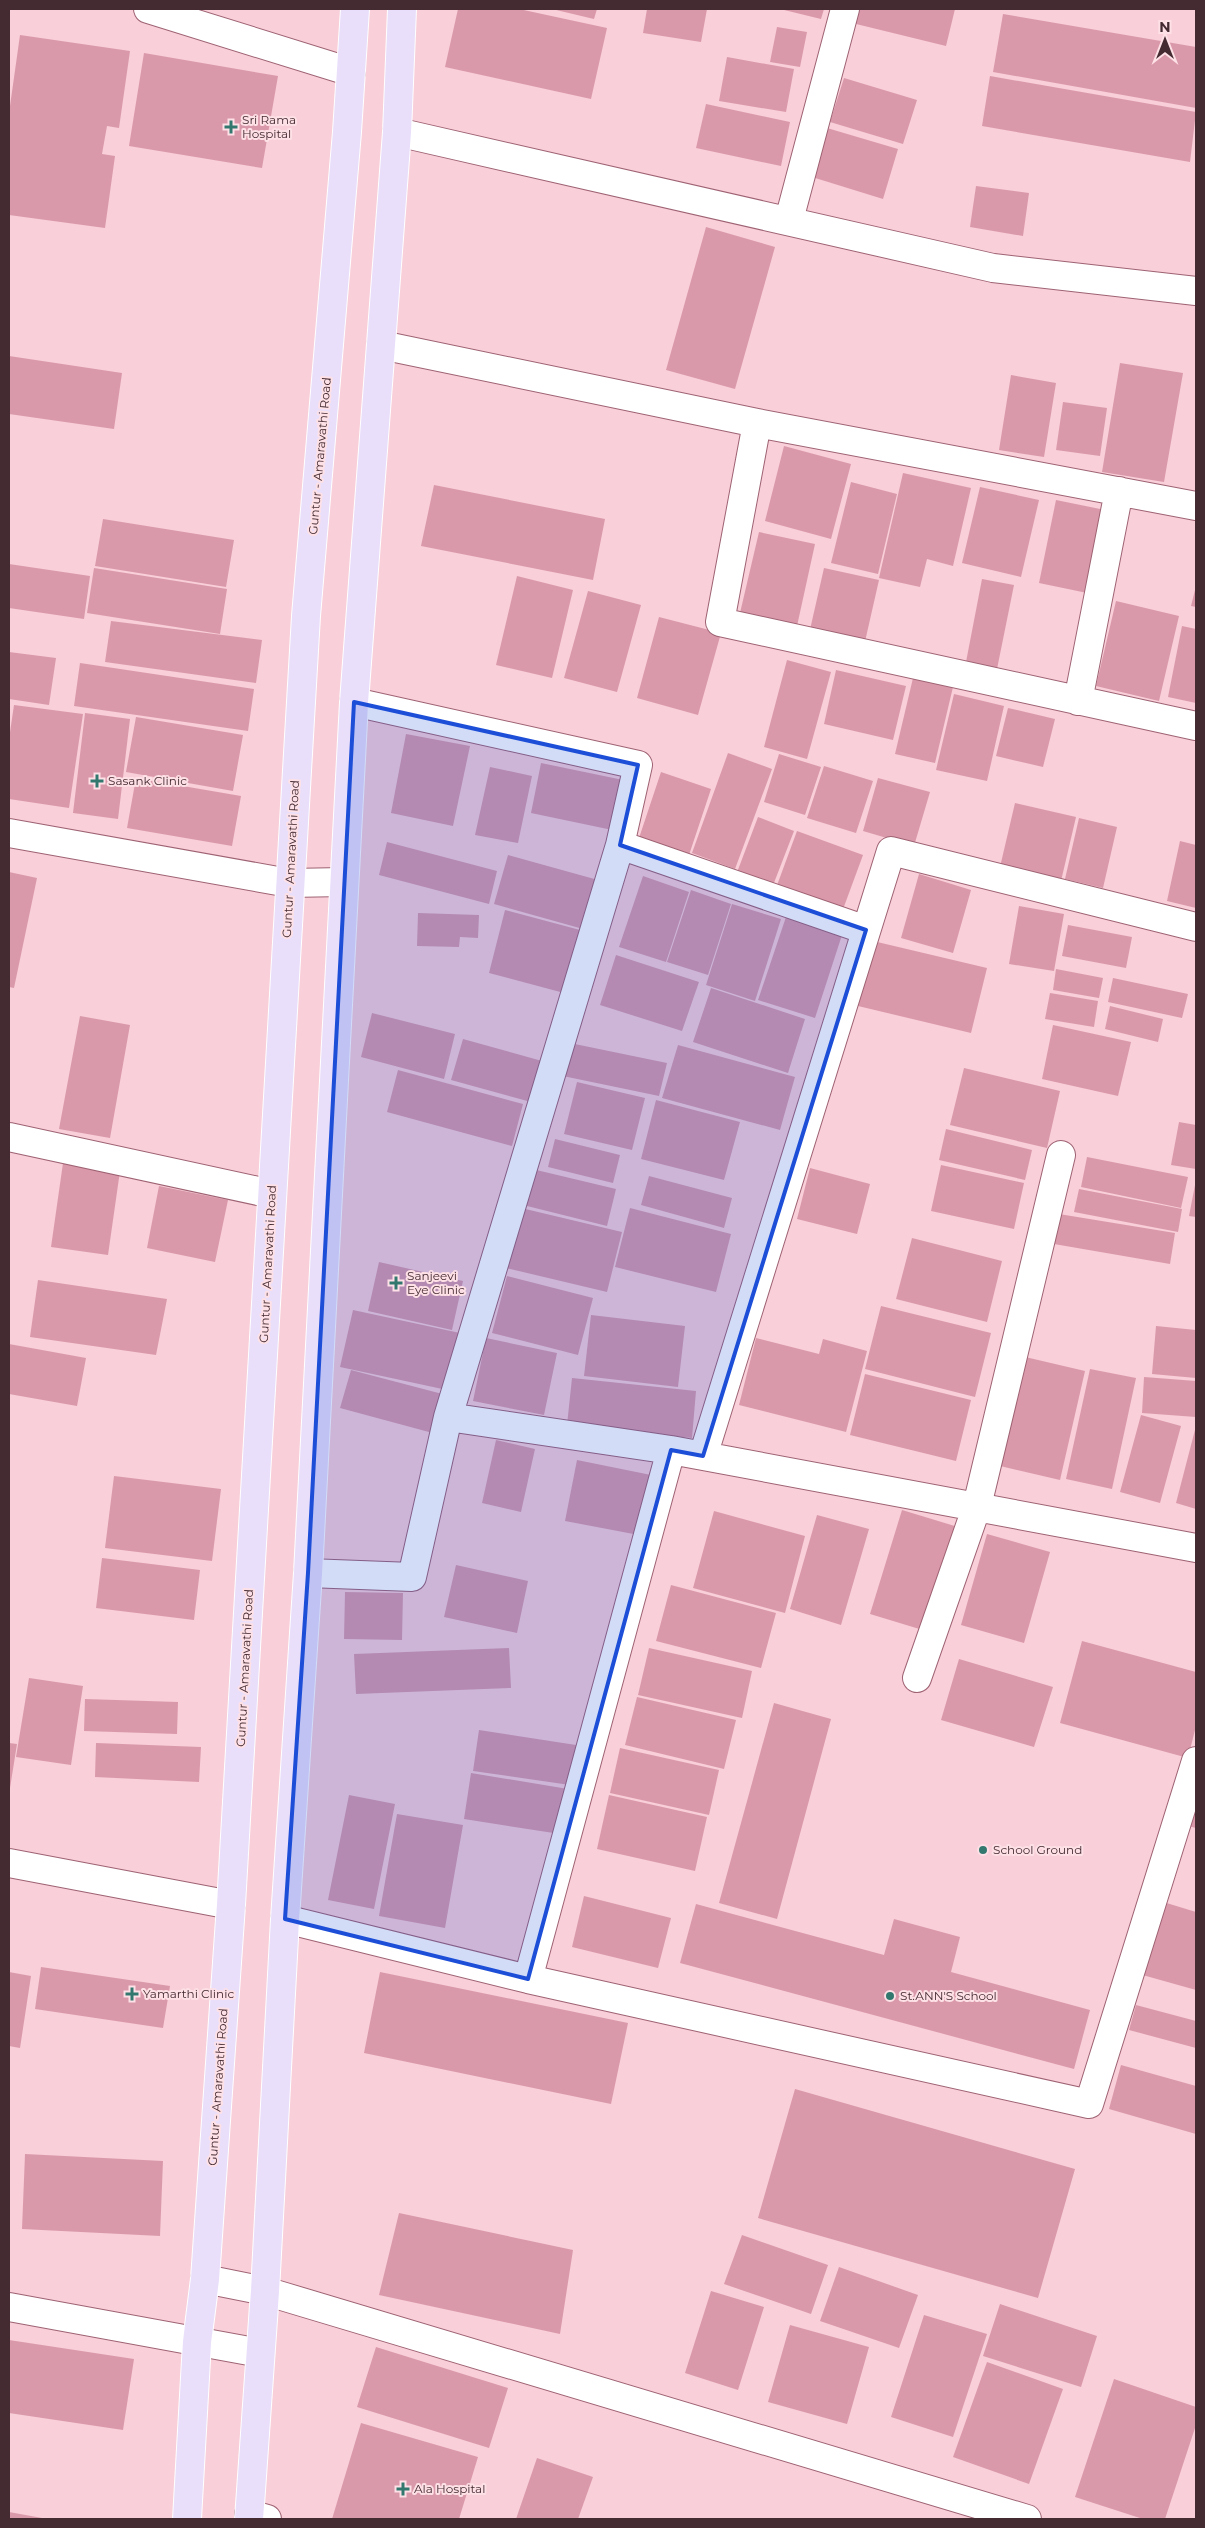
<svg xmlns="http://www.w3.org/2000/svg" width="1205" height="2528" font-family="Montserrat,sans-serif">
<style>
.building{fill:#da99aa}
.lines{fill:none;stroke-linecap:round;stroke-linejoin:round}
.minor-casing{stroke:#9e6273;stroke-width:30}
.primary-casing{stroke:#fff;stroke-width:30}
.minor{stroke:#fff;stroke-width:28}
.primary{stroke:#e9dffb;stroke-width:28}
.marked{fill:#1d4ed8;fill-opacity:0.2;stroke:#1d4ed8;stroke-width:4;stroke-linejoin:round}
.poi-dot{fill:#33786e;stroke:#fde1e7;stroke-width:2}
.labels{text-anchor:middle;stroke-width:4;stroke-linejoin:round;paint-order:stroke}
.poi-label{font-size:12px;fill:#442a31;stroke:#fde1e7;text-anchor:start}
.street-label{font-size:12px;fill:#442a31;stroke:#fde1e7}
</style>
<rect width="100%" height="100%" fill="#f9cfd9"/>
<path class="building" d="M458,9h61l88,19 -16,71 -146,-32z
M552,9h45l-3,10z
M647,9h60l-6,33 -58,-9z
M780,9h44l-3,10z
M851,9h104l-9,37 -98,-24z
M1003,14l193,33v61l-203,-36z
M777,27l30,5 -7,35 -30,-5z
M20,35l110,16 -11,77 -12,-2 -5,28 13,2 -10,72 -96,-13v-102z
M144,53l134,23 -16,92 -133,-22z
M727,57l67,12 -8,43 -67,-11z
M990,76l206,36 -6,50 -208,-36z
M844,78l73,22 -14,44 -73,-22z
M706,104l84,18 -9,44 -85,-18z
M827,128l71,21 -15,50 -71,-22z
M976,186l53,7 -6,43 -53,-9z
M706,227l69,20 -40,142 -69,-19z
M9,356l113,17 -8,56 -105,-15z
M1120,363l63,10 -19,109 -62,-10z
M1011,375l45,8 -12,74 -45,-7z
M1063,402l44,6 -7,48 -44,-6z
M784,446l67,18 -20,75 -66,-18z
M903,473l68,15 -18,78 -26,-7 -7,28 -41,-9z
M851,482l46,12 -19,80 -47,-11z
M434,485l171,34 -12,61 -172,-34z
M980,487l59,13 -18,77 -59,-14z
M1056,500l54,11 -18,83 -53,-11z
M103,519l131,21 -8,47 -131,-21z
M759,532l56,12 -18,82 -57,-13z
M9,564l81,12 -6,43 -75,-11z
M94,568l133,21 -7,45 -133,-21z
M824,568l55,12 -15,66 -55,-12z
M517,576l56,14 -21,88 -56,-13z
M982,579l32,6 -17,84 -31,-7z
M1196,586v21l-5,-1z
M588,591l53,14 -24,87 -53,-14z
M1116,601l63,15 -20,85 -63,-15z
M659,617l62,16 -23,82 -61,-17z
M111,621l151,19 -6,43 -151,-21z
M1182,626l14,3v74l-28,-6z
M9,652l47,6 -7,47 -40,-6z
M787,660l44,12 -24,87 -43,-12z
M80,663l174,26 -6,42 -174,-25z
M836,670l70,16 -13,54 -69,-16z
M913,678l40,9 -18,76 -40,-9z
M954,694l50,12 -17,75 -51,-11z
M14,705l69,9 -14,94 -60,-9v-60z
M1008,708l47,11 -12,48 -47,-11z
M85,713l45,6 -12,100 -45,-6z
M136,717l107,18 -10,56 -107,-19z
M406,734l64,12 -17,80 -62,-13z
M728,753l44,16 -37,100 -43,-16z
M779,754l42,13 -16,48 -41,-13z
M541,763l87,18 -11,50 -86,-18z
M824,766l49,15 -17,52 -49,-15z
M490,767l42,9 -14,67 -43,-8z
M661,772l50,17 -23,69 -50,-17z
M136,778l105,18 -9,50 -105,-18z
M878,778l52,14 -16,54 -51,-15z
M1015,803l61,14 -15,64 -61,-14z
M758,817l36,14 -22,57 -36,-13z
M1079,818l38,9 -14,61 -38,-9z
M797,831l66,24 -21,57 -66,-24z
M1180,841l16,4v63l-29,-7z
M387,842l110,29 -8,33 -110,-29z
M508,855l90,25 -15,49 -89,-25z
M9,872l28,6 -23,110 -5,-1z
M919,874l52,16 -18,63 -52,-15z
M643,876l46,16 -23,70 -47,-15z
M691,890l40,14 -23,71 -41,-13z
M732,904l49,15 -26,82 -49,-16z
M1019,906l45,8 -10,57 -45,-7z
M505,910l75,20 -16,63 -75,-20z
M418,913l61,2 -1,23 -18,-1 -1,10 -42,-1z
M786,917l56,18 -27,83 -57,-18z
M1068,925l64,12 -6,31 -64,-12z
M873,941l114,27 -16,65 -113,-27z
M616,955l83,27 -17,49 -82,-26z
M1056,969l47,9 -4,20 -46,-8z
M1113,978l75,16 -6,24 -74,-16z
M711,988l94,31 -17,54 -95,-31z
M1050,993l48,8 -4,26 -49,-8z
M1110,1006l53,13 -5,23 -53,-13z
M372,1013l83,21 -11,45 -83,-22z
M80,1016l50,9 -20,113 -51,-9z
M1053,1025l78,17 -13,54 -76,-17z
M463,1039l79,22 -11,41 -80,-22z
M565,1042l102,21 -8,33 -101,-21z
M678,1045l117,32 -15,53 -118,-32z
M964,1068l96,23 -13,57 -97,-23z
M398,1070l125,34 -11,42 -125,-34z
M577,1082l68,16 -13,52 -68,-16z
M656,1100l84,22 -16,58 -83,-21z
M1179,1122l17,3v44l-25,-4z
M946,1129l86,21 -7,30 -86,-20z
M555,1139l65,16 -7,28 -65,-16z
M64,1156l57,8 -13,91 -57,-8z
M1087,1157l101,20 -7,31 -100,-21z
M941,1165l83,18 -10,46 -83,-18z
M528,1168l88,21 -9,37 -88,-22z
M810,1168l60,16 -13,50 -60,-15z
M649,1176l83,22 -8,30 -83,-23z
M1195,1185h1v32l-7,-1z
M159,1186l69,14 -13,62 -68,-14z
M1079,1189l103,20 -4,23 -104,-20z
M517,1207l105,25 -15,60 -105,-25z
M630,1208l101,26 -15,58 -101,-25z
M1059,1214l116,19 -5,31 -116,-20z
M912,1238l90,23 -15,61 -91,-23z
M379,1262l84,19 -11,49 -84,-19z
M507,1276l86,22 -15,57 -86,-22z
M38,1280l129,19 -11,56 -126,-18z
M881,1306l110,27 -16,64 -110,-28z
M353,1310l107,23 -13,57 -107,-23z
M591,1315l94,11 -7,61 -94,-11z
M1156,1326l40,4v48l-44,-4z
M486,1338l71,15 -13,62 -71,-14z
M756,1338l63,16 4,-15 44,12 -21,81 -107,-27z
M9,1344l77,14 -9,48 -68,-12z
M1021,1356l64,15 -25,109 -64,-15z
M1090,1369l46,9 -24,111 -46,-10z
M351,1370l99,26 -10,39 -100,-27z
M865,1374l106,26 -15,61 -106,-26z
M1144,1377l52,4v36l-54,-4z
M572,1378l124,13 -4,47 -125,-13z
M1141,1415l40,11 -21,77 -40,-11z
M1196,1426v83l-20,-6z
M496,1440l39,9 -14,63 -39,-9z
M577,1460l79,16 -12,60 -79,-15z
M114,1476l107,13 -9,72 -107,-13z
M902,1510l56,17 -32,104 -56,-17z
M714,1511l91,25 -20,77 -92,-25z
M817,1515l52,14 -28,96 -51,-16z
M987,1534l63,18 -26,91 -63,-18z
M102,1558l98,12 -6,50 -98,-12z
M456,1565l72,16 -11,52 -73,-16z
M671,1585l105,28 -15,55 -105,-27z
M345,1592l58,1 -1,47 -58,-1z
M1082,1641l114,31v54l-8,32 -128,-35z
M509,1648l2,40 -155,6 -2,-40z
M649,1648l103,23 -10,47 -104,-23z
M959,1659l94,28 -19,60 -93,-27z
M29,1678l54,8 -12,79 -55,-8z
M637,1697l99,23 -12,49 -99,-24z
M85,1699l93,3 -1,32 -93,-3z
M774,1703l57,16 -54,200 -58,-16z
M479,1730l97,15 -6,40 -97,-14z
M9,1743l8,1 -7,44 -1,-1z
M96,1743l105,4 -2,35 -104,-5z
M620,1748l99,22 -10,45 -99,-22z
M471,1773l97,16 -8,45 -96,-15z
M349,1795l46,9 -21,105 -46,-9z
M609,1795l98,22 -12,54 -98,-22z
M1196,1797v31l-8,-2z
M397,1814l66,11 -18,103 -66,-12z
M584,1896l87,22 -13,50 -86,-21z
M1160,1901l36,11v78l-57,-16z
M696,1904l188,51 10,-36 66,18 -9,35 139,38 -16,59 -394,-106z
M41,1967l129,19 -7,42 -128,-19z
M9,1972l22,4 -11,72 -11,-2z
M380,1972l248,51 -17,81 -247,-51z
M1136,2005l60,16v27l-67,-18z
M1121,2065l75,21v48l-87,-25z
M795,2089l280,80 -37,129 -280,-80z
M25,2154l138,7 -3,75 -138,-7z
M399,2213l174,37 -13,84 -181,-39z
M742,2235l86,30 -17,49 -87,-30z
M839,2267l79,28 -19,53 -79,-27z
M711,2291l53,16 -26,83 -53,-17z
M1000,2304l97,32 -16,51 -98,-31z
M924,2315l63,19 -34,103 -62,-20z
M790,2325l79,22 -22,77 -79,-22z
M9,2340l125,19 -11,71 -114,-17z
M376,2347l132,41 -19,60 -132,-41z
M987,2362l76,27 -34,95 -76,-27z
M1114,2379l82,28v18l-31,94h-22l-68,-22z
M361,2423l117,34 -19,62h-127z
M537,2458l56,19 -15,42h-62z
M9,2512l33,6v1h-33z"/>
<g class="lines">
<g class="minor-casing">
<path id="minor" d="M148,9l203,63
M397,132l596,136 203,23
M789,220l56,-211
M381,345l376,78 439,83
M757,423l-37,199 476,104
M1078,701l41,-210
M9,833l280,50 55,-1
M620,845l246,85
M9,1137l263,57
M448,1417l223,33 525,98
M703,1456l188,-605 305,76
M308,1573l104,4 36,-160 172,-572 18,-80 -284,-63
M917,1678l60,-172 84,-351
M9,1863l222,42
M285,1919l243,60 561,125 107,-343
M528,1979l143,-529
M205,2279l60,12 762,228
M9,2307l251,46
M249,2514l18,5"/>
</g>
<g class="primary-casing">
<path id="primary" d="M187,2519l10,-177 8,-63 26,-374 75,-1289 41,-484 8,-123
M249,2519l16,-228 20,-372 23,-346 46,-871 43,-570 5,-123"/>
</g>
<use href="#minor" class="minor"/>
<use href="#primary" class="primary"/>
</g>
<path class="marked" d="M354,702l284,63 -18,80 246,85 -163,526 -32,-6 -143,529 -243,-60 23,-346z"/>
<g class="poi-dot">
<path d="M228.5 119.5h5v5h5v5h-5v5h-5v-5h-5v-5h5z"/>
<path d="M94.5 773.5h5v5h5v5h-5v5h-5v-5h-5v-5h5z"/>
<path d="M393.5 1275.5h5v5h5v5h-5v5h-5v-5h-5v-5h5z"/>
<circle cx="983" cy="1850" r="5"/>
<path d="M129.5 1986.5h5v5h5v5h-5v5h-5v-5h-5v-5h5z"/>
<circle cx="890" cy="1996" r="5"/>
<path d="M400.5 2481.5h5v5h5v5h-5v5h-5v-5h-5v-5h5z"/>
</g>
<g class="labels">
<g class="poi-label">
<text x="242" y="124">Sri Rama<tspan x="242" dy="14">Hospital</tspan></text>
<text x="108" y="785">Sasank Clinic</text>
<text x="407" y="1280">Sanjeevi<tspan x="407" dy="14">Eye Clinic</tspan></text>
<text x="993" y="1854">School Ground</text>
<text x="143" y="1998">Yamarthi Clinic</text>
<text x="900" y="2000">St.ANN'S School</text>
<text x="414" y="2493">Ala Hospital</text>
</g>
<g class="street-label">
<text transform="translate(320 456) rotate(-85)" y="4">Guntur - Amaravathi Road</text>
<text transform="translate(291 859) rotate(-87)" y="4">Guntur - Amaravathi Road</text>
<text transform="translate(268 1264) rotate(-87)" y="4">Guntur - Amaravathi Road</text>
<text transform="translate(245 1668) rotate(-87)" y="4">Guntur - Amaravathi Road</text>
<text transform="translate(218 2087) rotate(-86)" y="4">Guntur - Amaravathi Road</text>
</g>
</g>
<rect width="1205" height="2528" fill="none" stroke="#442a31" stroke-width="20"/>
<g transform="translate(1165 40)" stroke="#fde1e7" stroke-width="4" paint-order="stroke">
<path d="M0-4L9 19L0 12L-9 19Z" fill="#442a31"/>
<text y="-8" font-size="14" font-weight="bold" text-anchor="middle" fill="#442a31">N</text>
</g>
</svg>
